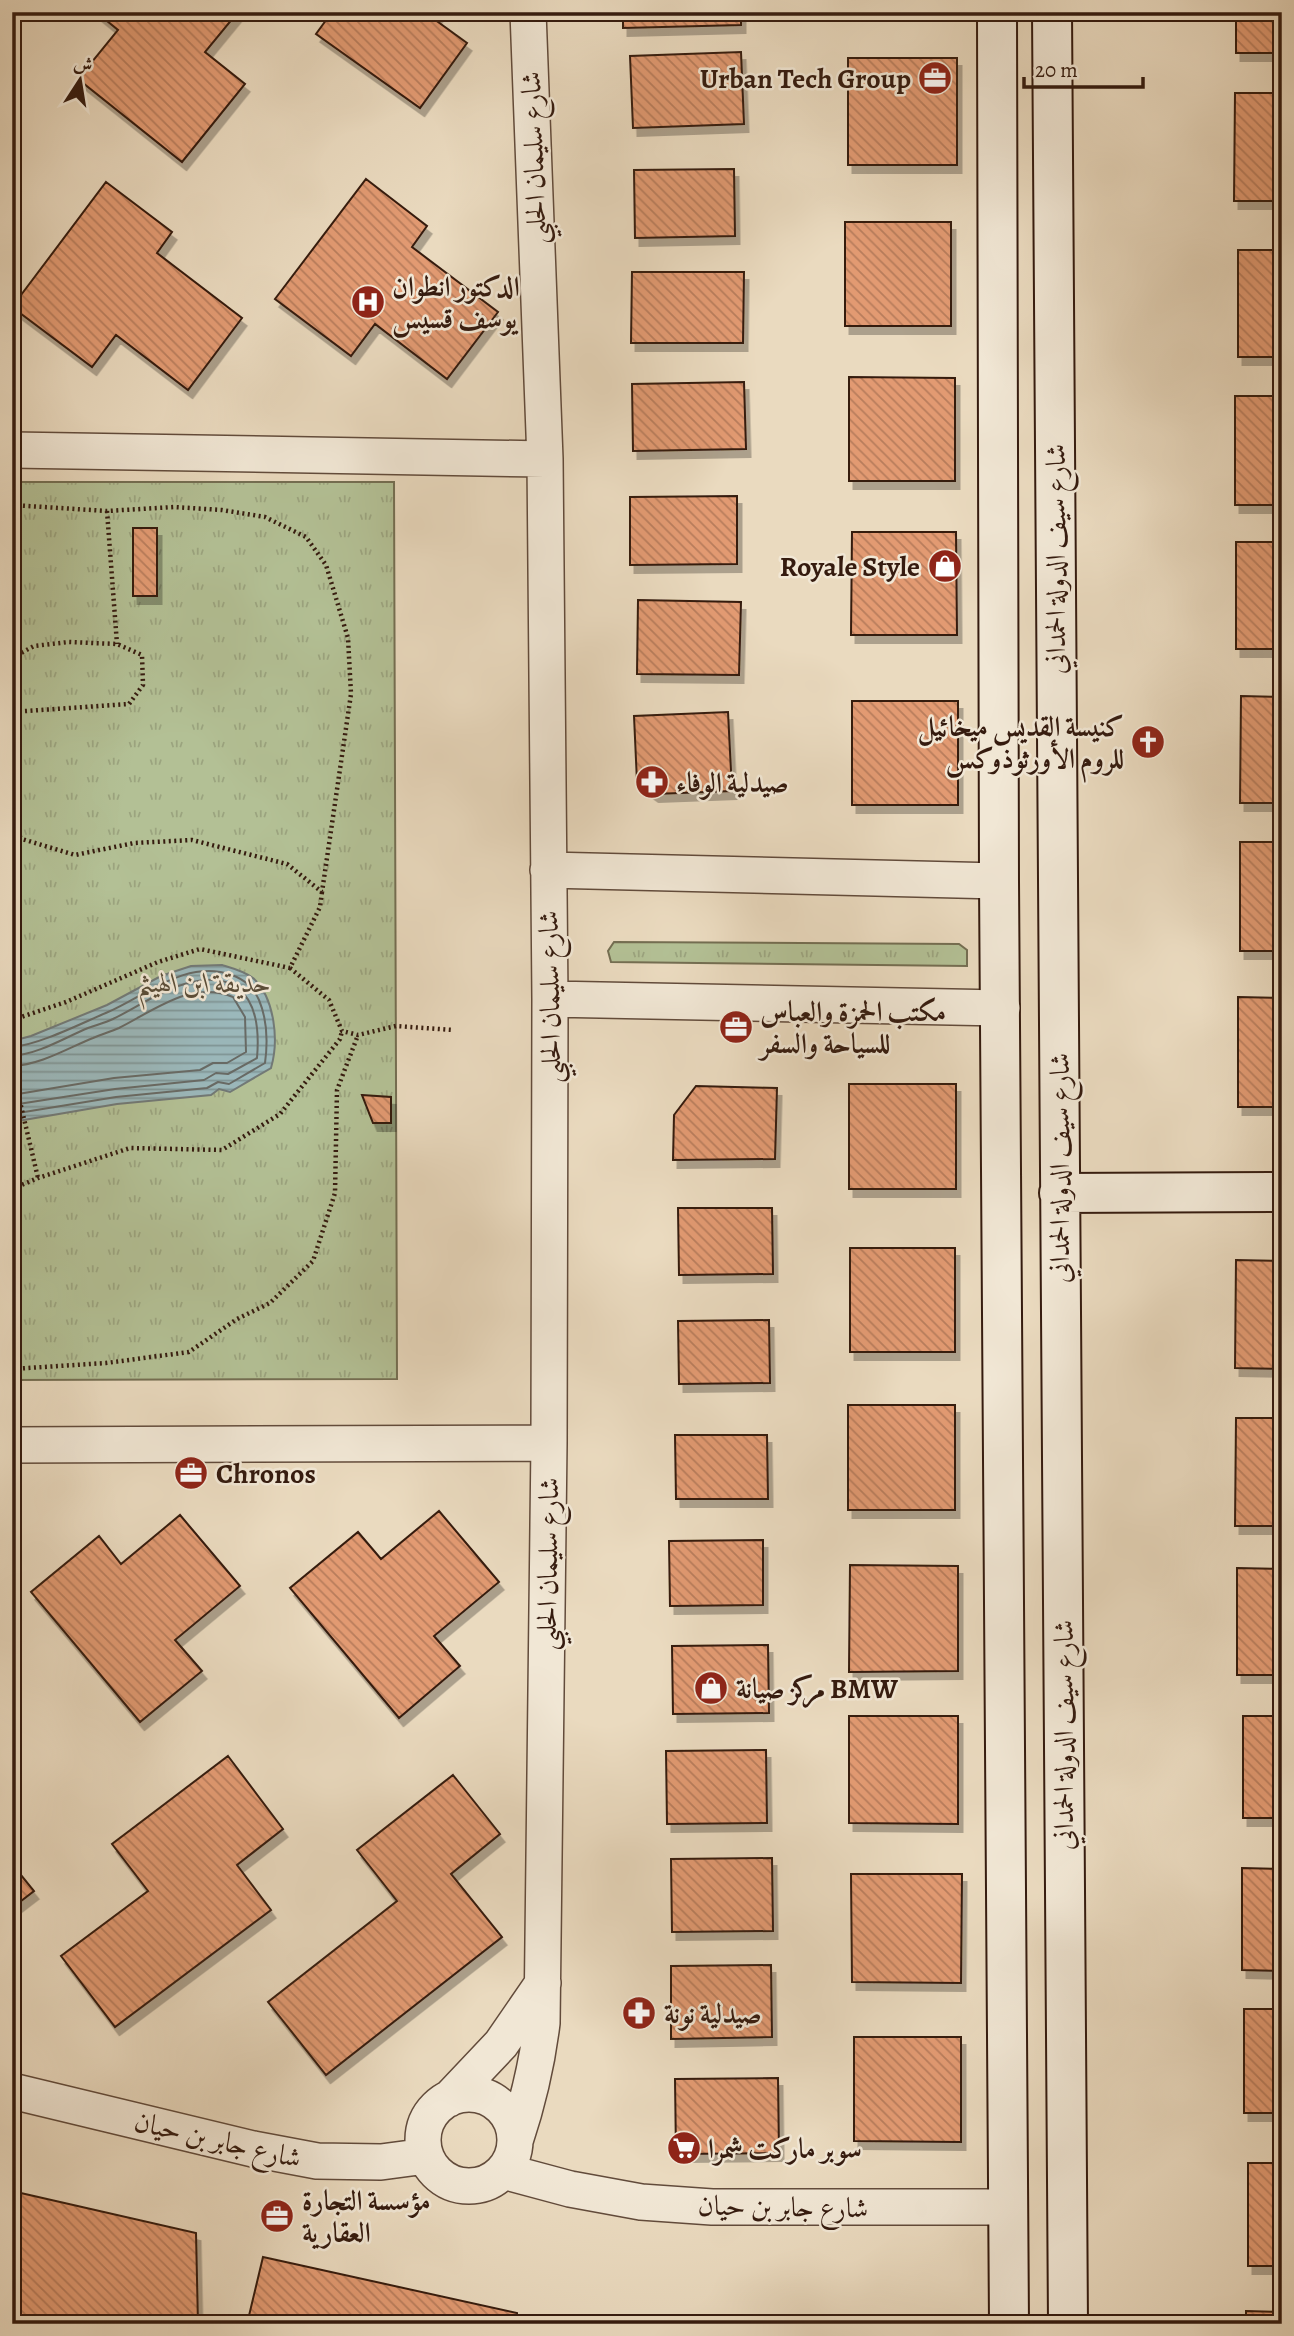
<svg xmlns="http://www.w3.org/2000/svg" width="1294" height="2336" font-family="Alegreya,Amiri,serif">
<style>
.grass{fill:url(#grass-tufts);stroke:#746e52;stroke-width:2}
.water{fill:url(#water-rules);stroke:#727976;stroke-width:2}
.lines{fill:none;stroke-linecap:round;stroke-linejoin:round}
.shore{stroke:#686a65;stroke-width:2}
.building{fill:url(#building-back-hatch);stroke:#351b0f;stroke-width:2;filter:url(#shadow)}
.minor-casing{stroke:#624b3b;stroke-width:38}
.secondary-casing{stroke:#351b0f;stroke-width:42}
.path{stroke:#351b0f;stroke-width:4.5;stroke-dasharray:2 3.5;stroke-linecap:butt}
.minor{stroke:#f1e7d5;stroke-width:35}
.secondary{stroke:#f1e7d5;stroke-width:38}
.labels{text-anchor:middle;stroke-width:5;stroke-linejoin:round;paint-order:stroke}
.poi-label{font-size:28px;font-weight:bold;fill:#351b0f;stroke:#f1e7d5;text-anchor:start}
.street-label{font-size:28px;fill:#351b0f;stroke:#f1e7d5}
.park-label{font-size:28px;font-style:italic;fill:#5b4d37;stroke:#f1e7d5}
</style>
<defs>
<pattern id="grass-tufts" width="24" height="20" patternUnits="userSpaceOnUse" patternTransform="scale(1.75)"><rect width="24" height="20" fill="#b3c095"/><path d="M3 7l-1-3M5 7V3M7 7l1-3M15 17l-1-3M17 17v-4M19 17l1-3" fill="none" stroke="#9ba47f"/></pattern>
<pattern id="water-rules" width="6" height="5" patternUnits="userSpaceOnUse" patternTransform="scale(1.75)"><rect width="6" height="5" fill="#9bb8bb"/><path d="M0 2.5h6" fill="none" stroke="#7f9596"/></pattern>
<pattern id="building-back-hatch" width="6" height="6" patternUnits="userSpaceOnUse" patternTransform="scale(1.75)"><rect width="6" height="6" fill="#e29a72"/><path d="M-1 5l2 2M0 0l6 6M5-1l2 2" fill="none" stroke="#b87d5c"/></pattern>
<filter id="shadow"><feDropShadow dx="4.5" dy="8" stdDeviation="0" flood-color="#0004"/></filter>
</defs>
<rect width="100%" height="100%" fill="#eadabf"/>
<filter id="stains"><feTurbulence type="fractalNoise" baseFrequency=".00286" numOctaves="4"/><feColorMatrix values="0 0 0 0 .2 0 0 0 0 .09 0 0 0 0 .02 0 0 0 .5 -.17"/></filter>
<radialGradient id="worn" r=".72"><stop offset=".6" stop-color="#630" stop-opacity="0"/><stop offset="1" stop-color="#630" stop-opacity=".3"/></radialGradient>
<path class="grass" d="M12,482h382l3,897 -385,1z
M614,942l345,2 8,6v16l-356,-4 -3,-11z"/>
<path class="water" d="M222,965c10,3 22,6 31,13 22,20 26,63 18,90l-41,24 -11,-3 -8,6 -94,9 -105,18v-81l19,-5 76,-31 54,-29 30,-10z"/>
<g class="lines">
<path class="shore" d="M12,1047c27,-2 70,-24 96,-35 39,-17 78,-53 124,-37 13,5 21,12 27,25 8,19 9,41 6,63l-36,21 -11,-2 -11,6 -91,9 -104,17
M12,1056c27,-2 52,-18 76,-28 8,-3 17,-5 25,-9 18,-9 35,-20 53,-28 64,-28 97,-2 91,67l-29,16 -12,-1 -12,7 -89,9 -103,16
M12,1066c29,-1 56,-18 81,-28 9,-4 17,-6 26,-10 36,-18 72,-48 114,-31l12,20 1,35 -19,11h-14l-13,7 -86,8 -102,17"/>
</g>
<path class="building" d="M96,12h142l-33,40 40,32 -63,78 -104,-83 40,-49z
M332,12h107l-5,7 33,24 -47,65 -104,-74z
M623,12h118v13l-118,3z
M1236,12h46v41h-46z
M741,52l3,72 -111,4 -3,-72z
M848,58h109v107h-109z
M1235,93h47v108h-48z
M734,169l1,67 -100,2 -1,-68z
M366,179l61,47 -15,21 86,65 -51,67 -72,-55 -24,32 -76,-57z
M106,182l66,50 -15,21 85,65 -54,72 -72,-55 -24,32 -80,-60z
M845,222h106v104h-106z
M1238,250h44v107h-44z
M632,272h112l-1,71h-112z
M849,377l106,1v103h-106z
M744,382l2,67 -113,2 -1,-67z
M1235,396h47v109h-47z
M737,496v68l-107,1v-68z
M133,528h24v68h-24z
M852,532h104l1,103h-106z
M1236,542h46v107h-46z
M638,600l103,2 -2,73 -102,-1z
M1241,696l41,1v106h-42z
M852,701h106v104h-106z
M728,712l4,79 -78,3 -17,-12 -3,-66z
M1240,842h42v109h-42z
M1238,997l44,1v109h-44z
M849,1084h107v105h-107z
M696,1086l81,2 -2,71 -102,1 1,-45z
M362,1095l29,2v26h-18z
M678,1208h94l1,66 -94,1z
M850,1248h105v104h-105z
M1236,1260l46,1v108l-47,-1z
M769,1320l1,63 -91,1 -1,-63z
M848,1405h107v105h-107z
M1236,1418h46v108h-47z
M675,1435h92l1,64h-92z
M439,1511l60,71 -65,54 26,30 -61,52 -109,-130 68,-56 23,27z
M180,1515l60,71 -65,54 27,31 -62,51 -109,-130 68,-56 22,28z
M763,1540v65l-93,1 -1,-65z
M850,1565l108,1v105l-109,1z
M1237,1568l45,1v106h-45z
M768,1645l1,68 -96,1 -1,-68z
M849,1716h109v108l-109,-1z
M1243,1716h39v102h-39z
M766,1750l1,73 -100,1 -1,-73z
M228,1756l55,73 -46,36 34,45 -156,117 -54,-71 87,-65 -36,-47z
M453,1775l47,59 -49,40 51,63 -176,138 -58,-73 129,-101 -40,-51z
M772,1858l1,73 -101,1 -1,-73z
M12,1864l22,27 -22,17z
M1242,1868l40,1v102l-40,-1z
M851,1874h111l-1,109 -109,-1z
M771,1965l1,72 -101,2v-73z
M1244,2009h38v104h-38z
M854,2037h107v105l-107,-1z
M778,2078l1,75 -103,1 -1,-75z
M1248,2163h34v103h-34z
M12,2191l184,42 2,91h-186z
M263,2257l254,56v11h-270z
M1246,2311l36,1v12h-36z
M585,2318l23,6h-24z"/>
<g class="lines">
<g class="minor-casing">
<path id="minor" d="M12,450l533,9
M548,870l451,11
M550,999l452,9
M12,1445l537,-2
M12,2091l241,58 64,12 64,1 45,-6
M423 2140a46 46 0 1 1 92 0a46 46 0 1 1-92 0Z
M449,2099l52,-55 42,-61
M515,2141c13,-39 22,-77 27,-118l7,-580 1,-444 -5,-540 -17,-447
M503,2171l67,18 71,13 71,5h297"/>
</g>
<g class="secondary-casing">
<path id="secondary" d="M997,12l2,869 10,1443
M1052,12l16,2312
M1059,1193l223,-1"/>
</g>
<path class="path" d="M12,505l95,6 67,-4 48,3 43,7 41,20 20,28 22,73 3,56 -29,198 -35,-28 -95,-24 -58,3 -59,12 -53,-16 -10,-11
M107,511l10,133
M12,658l22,-12 35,-4 48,2 25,11 1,30 -14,19 -117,8
M290,968l39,32 13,31 16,4 38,-9 57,4
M12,1020l54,-18 92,-40 42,-13 90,19 30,-61 2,-15
M12,1068l26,110
M12,1189l26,-11 92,-30 92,2 58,-36 60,-75 2,-8
M12,1369l94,-6 83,-11 48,-33 33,-16 43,-42 22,-68 2,-103 21,-55"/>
<use href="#minor" class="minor"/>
<use href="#secondary" class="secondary"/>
</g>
<defs>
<g id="office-disc" transform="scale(1.75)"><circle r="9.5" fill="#8f2418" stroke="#f1e7d5"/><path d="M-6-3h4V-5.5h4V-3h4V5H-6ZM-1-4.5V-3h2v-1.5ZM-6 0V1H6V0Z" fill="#fff"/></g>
<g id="hospital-disc" transform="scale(1.75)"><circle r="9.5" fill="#8f2418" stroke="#f1e7d5"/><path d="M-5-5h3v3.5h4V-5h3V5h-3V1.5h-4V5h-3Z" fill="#fff"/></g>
<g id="shop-disc" transform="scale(1.75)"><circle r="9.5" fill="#8f2418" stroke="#f1e7d5"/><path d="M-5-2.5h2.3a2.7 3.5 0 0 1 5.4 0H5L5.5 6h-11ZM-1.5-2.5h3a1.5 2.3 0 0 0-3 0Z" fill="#fff"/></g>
<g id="church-disc" transform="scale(1.75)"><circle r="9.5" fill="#8f2418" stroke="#f1e7d5"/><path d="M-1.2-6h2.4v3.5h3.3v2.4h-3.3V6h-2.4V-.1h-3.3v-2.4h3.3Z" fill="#fff"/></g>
<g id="pharmacy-disc" transform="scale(1.75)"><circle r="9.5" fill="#8f2418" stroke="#f1e7d5"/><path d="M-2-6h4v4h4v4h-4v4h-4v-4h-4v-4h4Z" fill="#fff"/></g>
<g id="supermarket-disc" transform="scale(1.75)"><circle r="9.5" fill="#8f2418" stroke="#f1e7d5"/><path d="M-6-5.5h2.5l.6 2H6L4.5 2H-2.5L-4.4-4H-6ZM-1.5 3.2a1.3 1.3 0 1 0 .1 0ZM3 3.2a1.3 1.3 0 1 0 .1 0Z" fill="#fff"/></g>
</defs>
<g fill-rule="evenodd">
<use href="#office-disc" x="935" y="78"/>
<use href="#hospital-disc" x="368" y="302"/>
<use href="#shop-disc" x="945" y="566"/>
<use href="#church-disc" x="1148" y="742"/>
<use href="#pharmacy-disc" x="652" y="782"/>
<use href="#office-disc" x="736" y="1027"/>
<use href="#office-disc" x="191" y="1473"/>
<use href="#shop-disc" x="711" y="1688"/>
<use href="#pharmacy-disc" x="639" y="2013"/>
<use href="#supermarket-disc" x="684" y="2148"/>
<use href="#office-disc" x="277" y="2216"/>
</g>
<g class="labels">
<g class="poi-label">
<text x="911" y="88" text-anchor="end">Urban Tech Group</text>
<text x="392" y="296">الدكتور انطوان<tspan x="392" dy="32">يوسف قسيس</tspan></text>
<text x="920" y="576" text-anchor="end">Royale Style</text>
<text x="1124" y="736" text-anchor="end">كنيسة القديس ميخائيل<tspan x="1124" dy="32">للروم الأورثوذوكس</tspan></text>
<text x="676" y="792">صيدلية الوفاء</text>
<text x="760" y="1021">مكتب الحمزة والعباس<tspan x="760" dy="32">للسياحة والسفر</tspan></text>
<text x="216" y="1483">Chronos</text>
<text x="736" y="1698">مركز صيانة BMW</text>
<text x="664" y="2023">صيدلية نونة</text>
<text x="708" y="2158">سوبر ماركت شمرا</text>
<text x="302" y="2210">مؤسسة التجارة<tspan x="302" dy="32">العقارية</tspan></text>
</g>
<g class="street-label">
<text transform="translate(533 158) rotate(-92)" y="10">شارع سليمان الحلبي</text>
<text transform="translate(1055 559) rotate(-90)" y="10">شارع سيف الدولة الحمداني</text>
<text transform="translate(549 997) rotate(-91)" y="10">شارع سليمان الحلبي</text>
<text transform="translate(1059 1168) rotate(-90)" y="10">شارع سيف الدولة الحمداني</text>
<text transform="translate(547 1564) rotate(-89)" y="10">شارع سليمان الحلبي</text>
<text transform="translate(1063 1735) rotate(-90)" y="10">شارع سيف الدولة الحمداني</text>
<text transform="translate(218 2139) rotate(13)" y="10">شارع جابر بن حيان</text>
<text transform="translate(783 2206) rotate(1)" y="10">شارع جابر بن حيان</text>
</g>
<g class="park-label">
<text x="204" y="992">حديقة ابن الهيثم</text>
</g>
</g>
<rect width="1294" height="2336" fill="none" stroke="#eadabf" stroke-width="42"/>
<rect x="14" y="14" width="1266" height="2308" fill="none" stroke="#351b0f" stroke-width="3.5"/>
<rect x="21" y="21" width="1252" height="2294" fill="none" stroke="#351b0f" stroke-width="2"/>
<g transform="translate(80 80) rotate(12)" stroke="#f1e7d5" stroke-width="5" paint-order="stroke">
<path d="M0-5L12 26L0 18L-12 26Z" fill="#351b0f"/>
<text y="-10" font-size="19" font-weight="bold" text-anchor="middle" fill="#351b0f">ش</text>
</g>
<path d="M1024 77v10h119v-10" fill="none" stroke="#351b0f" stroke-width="3.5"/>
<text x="1035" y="77" font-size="21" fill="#351b0f" stroke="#f1e7d5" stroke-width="5" paint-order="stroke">20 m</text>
<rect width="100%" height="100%" filter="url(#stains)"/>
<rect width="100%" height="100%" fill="url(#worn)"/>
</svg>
